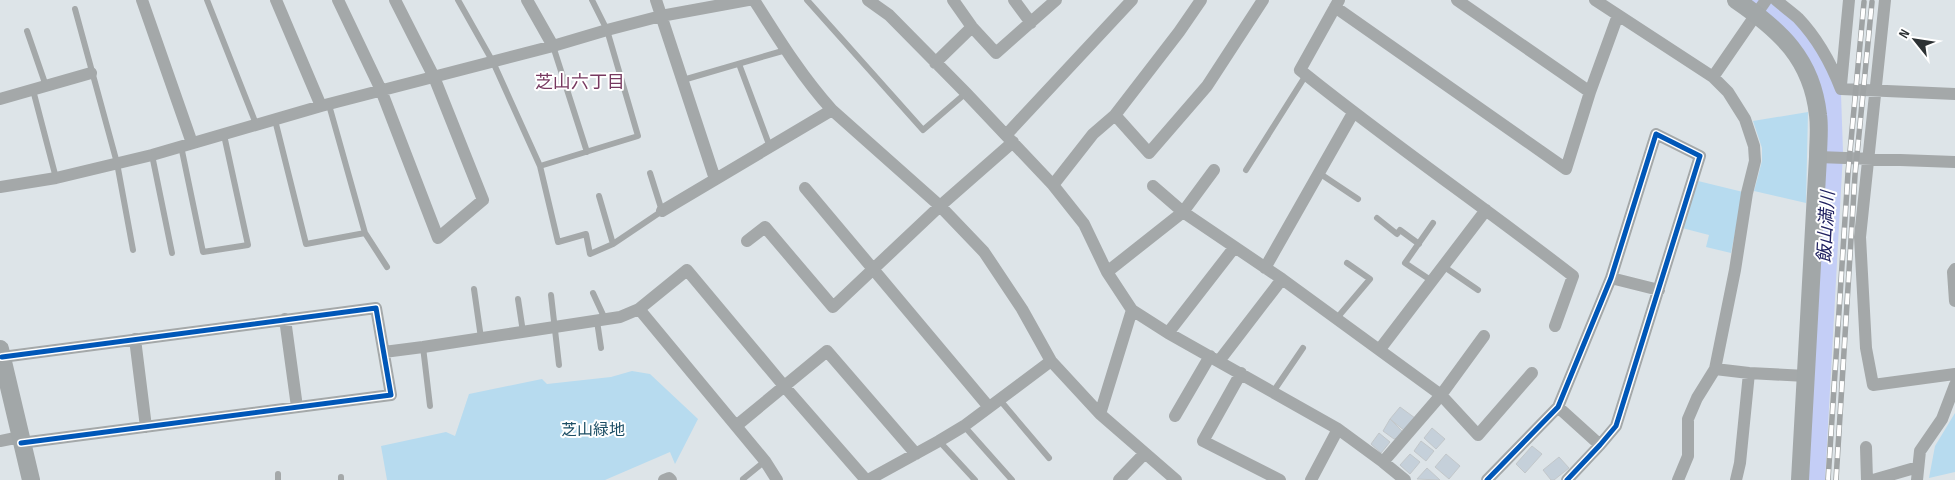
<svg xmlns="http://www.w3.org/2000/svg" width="1955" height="480" font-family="'Sofia Sans Condensed','Noto Sans JP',sans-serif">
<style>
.green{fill:#b7dbef}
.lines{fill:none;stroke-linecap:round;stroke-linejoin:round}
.river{stroke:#c4cef6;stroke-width:26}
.building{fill:#c5d0da;stroke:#c2c7ca}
.lane{stroke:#a4a8a9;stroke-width:6}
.street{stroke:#a4a8a9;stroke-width:12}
.secondary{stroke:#a2a7a8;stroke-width:18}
.rail-casing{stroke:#9fa3a4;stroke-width:5.5}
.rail{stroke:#fff;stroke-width:4;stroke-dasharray:11;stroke-linecap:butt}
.cycleway-casing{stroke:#fff;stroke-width:8}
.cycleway{stroke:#0057b8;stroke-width:5}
.labels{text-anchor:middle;stroke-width:4;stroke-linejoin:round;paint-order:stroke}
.park-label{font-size:16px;fill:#1b4d64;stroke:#fff}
.neighbourhood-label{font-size:18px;fill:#773960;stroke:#fff}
.water-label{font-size:18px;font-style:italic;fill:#202160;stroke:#fff}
</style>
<rect width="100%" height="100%" fill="#dde4e8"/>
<path class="green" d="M1808,112l-2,91 -52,-12 8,-30v-13l-9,-27z
M1698,181l45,11 -12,61 -25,-6 3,-12 -27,-7z
M632,371l18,3 48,45 -23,45 -5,-12 -65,28h-218l-6,-34 65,-14 9,4 14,-42 73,-15 5,5 64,-7z
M1955,413v59l-26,6 6,-32z"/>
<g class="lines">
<path class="river" d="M1757,0l34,27 31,48 6,19 2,59 -18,327"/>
</g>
<path class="building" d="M1400,407l15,11 -10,13 -15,-12z
M1390,419l16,16 -12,4 -11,-8z
M1432,428l13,11 -9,10 -12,-11z
M1379,433l11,9 -9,11 -10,-9z
M1421,441l13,10 -8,10 -12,-10z
M1532,446l10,8 -17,19 -9,-9z
M1410,454l10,8 -10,12 -10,-9z
M1446,454l14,12 -11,13 -14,-12z
M1559,457l10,11 -15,12h-3l-8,-10z
M1427,468l13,12 -23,-1z"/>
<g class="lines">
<path class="lane" d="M207,0l49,124
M458,0l35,62 47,104 18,76 28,-8 4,20 23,-10 49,-33 -12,-38
M807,0l116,130 43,-37
M75,9l42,154 16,87
M27,31l19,55
M553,46l34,106
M739,64l31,83
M683,80l103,-30
M33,90l23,88
M275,120l31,124 59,-11 -36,-128
M181,146l22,106 45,-7 -24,-110
M152,155l20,98
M540,166l98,-30 -31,-106 -15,-30
M1246,170l60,-95
M1319,173l39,26
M599,196l14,48
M1377,218l20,16 3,-4 19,14
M365,233l22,34
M1443,266l35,24
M1432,281l-27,-18 28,-40
M474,289l7,49
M593,293l12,26
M551,295l8,70
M518,299l5,33
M1337,318l33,-39 -23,-16
M597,321l4,27
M423,347l7,59
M1273,392l30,-44
M999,399l50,59
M964,426l48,54
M939,441l36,39
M278,474v6
M341,477v3
M743,479l22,-18"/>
<path class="street" d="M142,0l50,143
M276,0l45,106
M338,0l43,90 57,148 45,-38 -49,-123 -39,-77
M527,0l26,46
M656,0l59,179
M754,0c24,38 48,77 78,110l108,96 44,46 38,57 29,52 49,53 76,66
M868,0l21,15 77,78 87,92 31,39 23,48 25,38 36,23 170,96 45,33 22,18
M953,0l19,27 24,26 60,-53
M1014,0l17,23
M1339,0l-39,70c89,72 183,136 273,206l-18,50
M1457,0l133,92
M1595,0l118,77 15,15 17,27 9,27 1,15 -8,32 -12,77 -20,99 -18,29 -9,21v37l-10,24
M1776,0c7,6 15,12 22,18 19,20 33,45 43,71l114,5
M1885,0l-25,237 6,111 7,37 82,-11
M1335,7l231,162 24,-77 28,-77
M935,63l37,-36
M1713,77l53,-77
M1841,85l8,-85
M0,99l91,-26
M1115,115l34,38 58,-67 56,-86
M1006,135l126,-135
M1818,157l137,5
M1053,185l40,-51 22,-19 64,-83 22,-32
M1153,186l30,26 99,67 159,116 37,40 54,-62
M0,187l56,-9 96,-23 169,-49 232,-60 54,-16 54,-14 87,-16
M805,188l183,218
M662,211l170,-101
M747,241l18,-14 68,80 107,-101 73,-64
M1265,268l88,-155
M1955,269l-2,3 2,29
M1107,272l76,-60 31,-42
M1611,278l48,12
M639,309l126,152 12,19
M285,319l12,88
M1168,333l66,-85
M135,339l11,88
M1380,349l106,-139
M384,352l39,-5 197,-30 19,-8 48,-39 97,116 82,94
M2,357l374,-49 15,87 -370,48
M1219,361l63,-82
M1715,369l34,4 57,3
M1241,373l-38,68 77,39
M1558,407l42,38
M1100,414l32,-104
M1175,416l35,-60
M736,426l91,-75 89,103
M0,441l20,-4
M1866,447l1,33
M1383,462l58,-67 43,-59
M664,480l5,-2 2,2
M868,480l71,-39 25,-15 87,-65
M1119,480l26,-27
M1311,480l27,-51
M1487,480l71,-73 53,-129 45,-144 44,22 -84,270 -16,19 -33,35
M1736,480l4,-17 9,-90
M1873,480l45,-13
M1917,480l3,-29 22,-32 13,-34"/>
<path class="secondary" d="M1736,0c44,30 76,59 82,115 2,14 0,28 0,42l-18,323
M0,349l31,131"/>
<g class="rail-casing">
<path id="rail" d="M1828,480l20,-307 16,-171
M1836,480l19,-305 17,-173"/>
</g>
<use href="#rail" class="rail"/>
<g class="cycleway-casing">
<path id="cycleway" d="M2,357l374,-49 15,87 -370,48
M1487,480l71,-73 53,-129 45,-144 44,22 -84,270 -16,19 -33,35"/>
</g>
<use href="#cycleway" class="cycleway"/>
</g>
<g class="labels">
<g class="park-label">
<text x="593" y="435">芝山緑地</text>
</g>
<g class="neighbourhood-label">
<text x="580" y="88">芝山六丁目</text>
</g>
<g class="water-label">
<text transform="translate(1826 227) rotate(-87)" y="6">飯山満川</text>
</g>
</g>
<g transform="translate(1915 40) rotate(300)" stroke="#ffffff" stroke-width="4" paint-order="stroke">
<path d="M0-4L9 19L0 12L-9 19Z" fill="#2d3234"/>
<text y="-8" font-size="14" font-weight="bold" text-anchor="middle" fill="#2d3234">N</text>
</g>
</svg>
